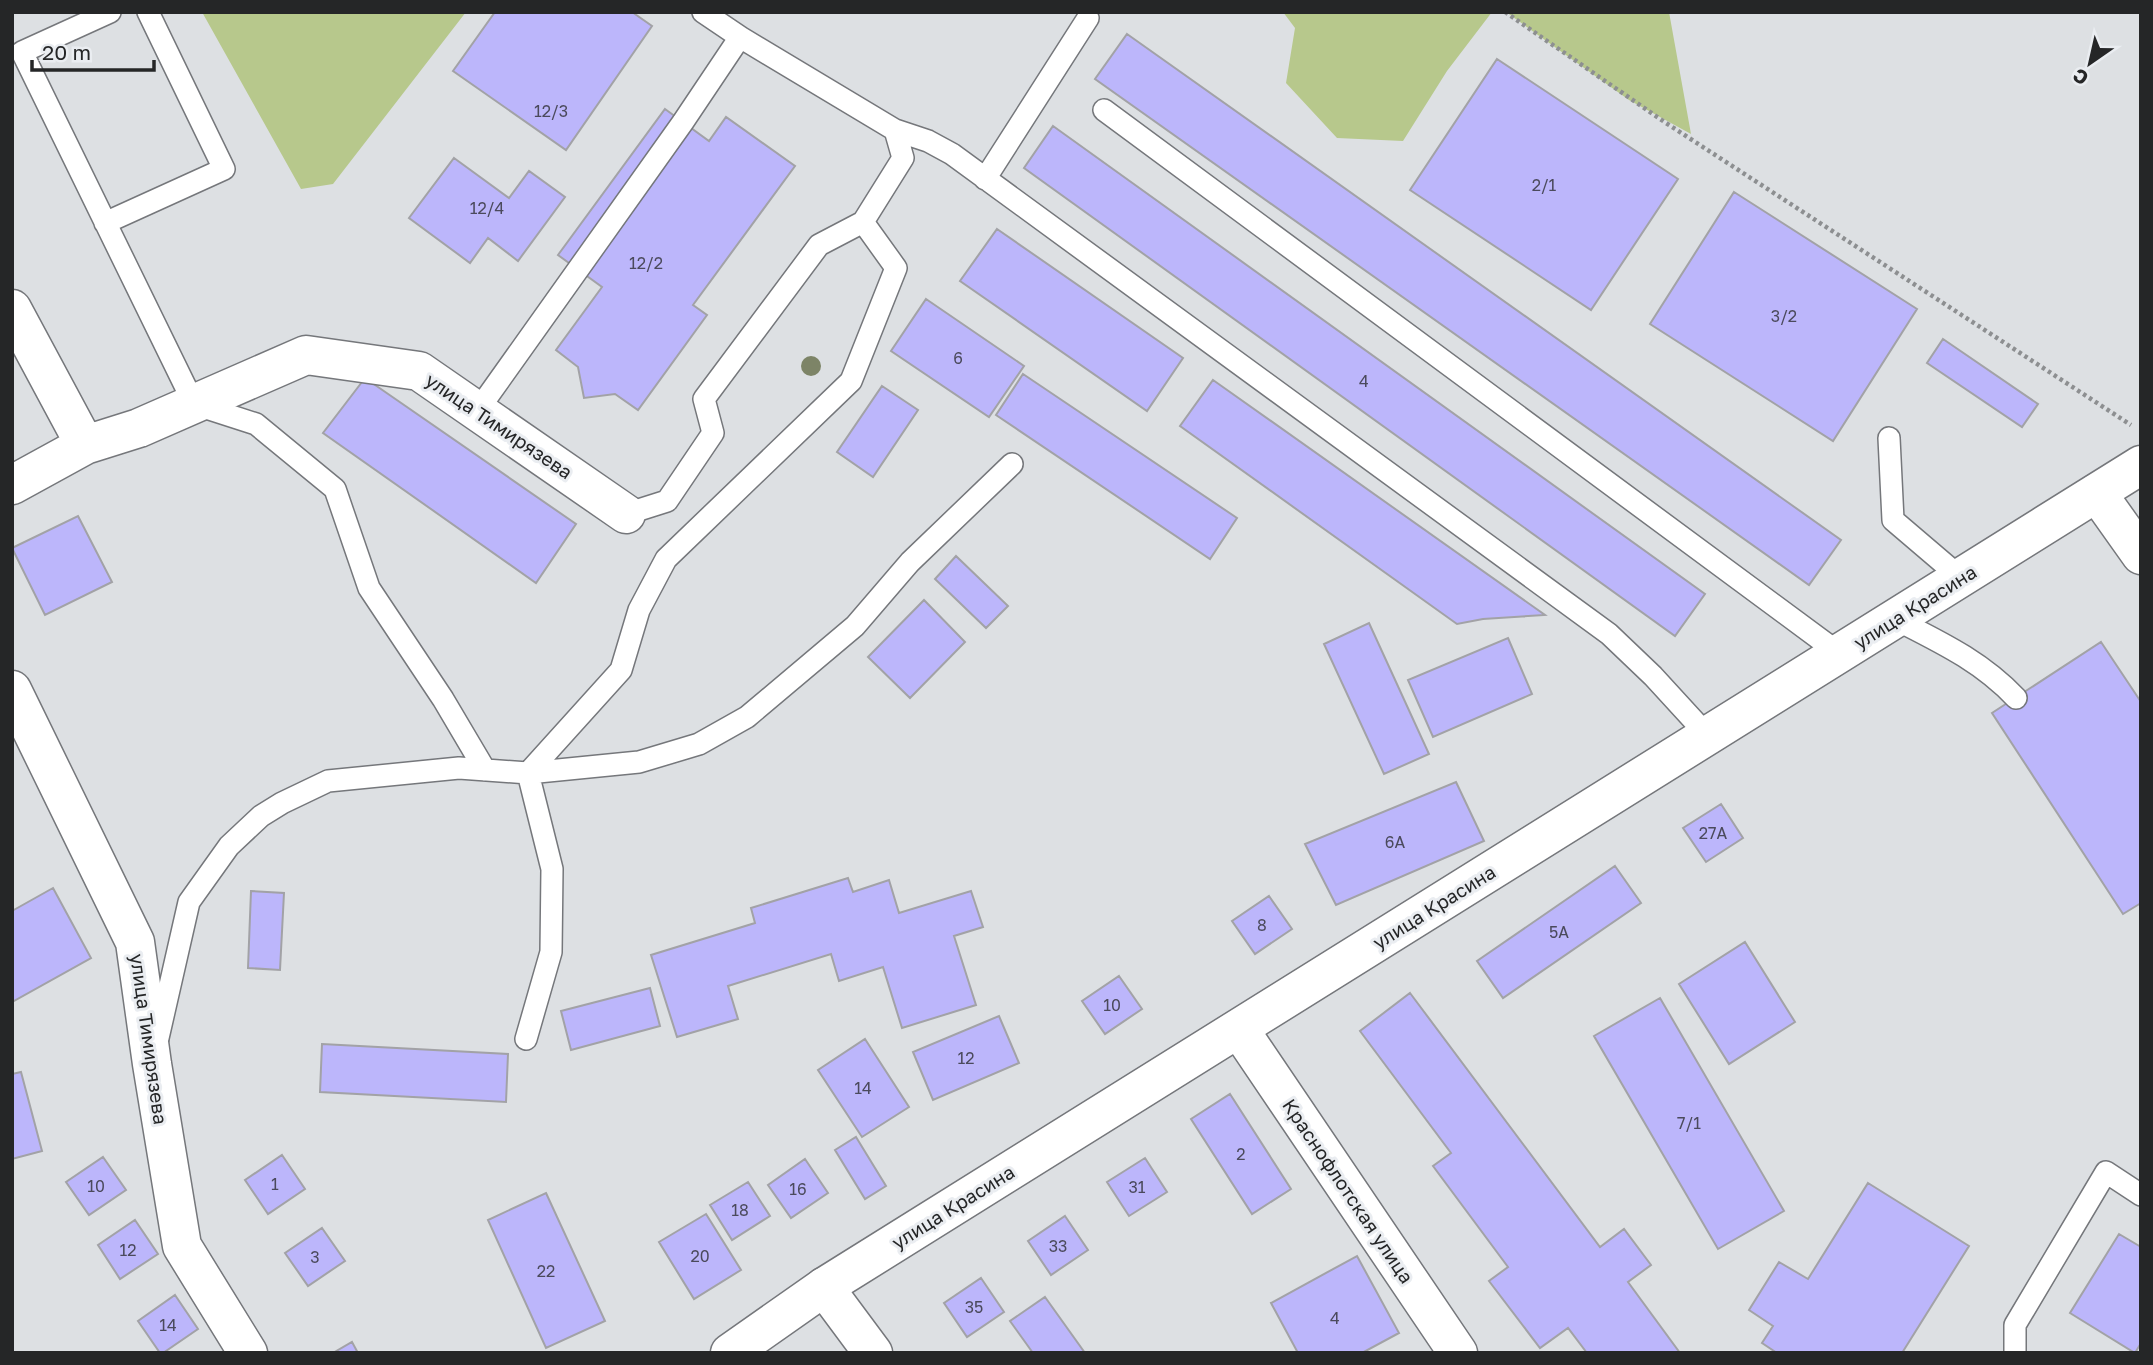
<svg xmlns="http://www.w3.org/2000/svg" width="2153" height="1365" font-family="'Golos Text',sans-serif">
<style>
.green{fill:#b7c88c}
.building{fill:#bcb6fb;stroke:#a2a2a6;stroke-width:2}
.lines{fill:none;stroke-linecap:round;stroke-linejoin:round}
.service-casing{stroke:#75777b;stroke-width:24}
.minor-casing{stroke:#75777b;stroke-width:41}
.tertiary-casing{stroke:#75777b;stroke-width:41}
.path{stroke:#8d8f91;stroke-width:4.5;stroke-dasharray:3.5 3.5;stroke-linecap:butt}
.service{stroke:#fff;stroke-width:21}
.minor{stroke:#fff;stroke-width:38}
.tertiary{stroke:#fff;stroke-width:38}
.tree{fill:#7d8467}
.labels{text-anchor:middle;stroke-width:6;stroke-linejoin:round;paint-order:stroke}
.number-label{font-size:16px;fill:#4b4a5c}
.street-label{font-size:19px;fill:#252627;stroke:#eaedf1}
</style>
<rect width="100%" height="100%" fill="#dde0e3"/>
<path class="green" d="M202,12h264l-133,172 -32,5z
M1283,12h209l-45,59 -44,70 -66,-3 -51,-55 9,-55z
M1506,12h163l22,122 -62,-34z"/>
<path class="building" d="M495,12h137l20,14 -86,124 -113,-79z
M1127,34l714,506 -32,45 -714,-506z
M1497,59l181,120 -87,131 -181,-120z
M665,109l44,32 17,-24 69,49 -102,139 14,10 -69,95 -23,-16 -31,4 -6,-31 -22,-17 46,-63 -44,-32z
M1053,126l652,468 -30,42 -651,-468z
M454,158l55,40 20,-27 36,26 -47,64 -30,-23 -18,25 -61,-45z
M1734,192l183,117 -84,132 -183,-117z
M997,229l186,129 -36,53 -187,-130z
M926,299l98,67 -35,51 -98,-66z
M1943,339l95,65 -16,23 -95,-64z
M1023,374l214,144 -27,41 -214,-144z
M365,378l211,146 -40,59 -213,-150z
M1213,380l332,235 -62,4 -26,5 -277,-198z
M882,386l36,24 -45,67 -36,-25z
M78,516l34,66 -67,33 -33,-67z
M956,556l52,50 -22,22 -51,-49z
M924,600l41,42 -55,56 -42,-41z
M1369,623l60,131 -45,20 -60,-130z
M1508,638l24,56 -99,43 -25,-57z
M2101,642l40,60v201l-18,11 -131,-201z
M1456,782l28,59 -148,64 -31,-61z
M1721,804l22,34 -37,24 -23,-34z
M1615,866l26,37 -138,95 -26,-37z
M848,878l5,14 36,-12 10,33 72,-22 12,36 -29,9 22,69 -74,23 -19,-61 -44,14 -8,-27 -103,32 10,33 -61,18 -26,-82 104,-32 -4,-15z
M53,888l38,70 -79,44v-91z
M251,891l33,2 -4,77 -32,-2z
M1269,896l23,33 -37,25 -23,-33z
M1745,942l50,80 -66,42 -50,-80z
M1119,976l23,33 -37,25 -23,-33z
M650,988l10,38 -89,24 -10,-39z
M1410,993l190,254 24,-18 27,36 -23,17 52,71h-93l-19,-25 -28,20 -51,-67 19,-14 -75,-101 18,-13 -91,-122z
M1660,998l124,213 -66,38 -124,-213z
M999,1016l20,47 -86,37 -20,-48z
M865,1039l44,68 -47,30 -44,-67z
M322,1044l186,10 -2,48 -186,-10z
M21,1072l21,79 -30,8v-85z
M1230,1094l61,95 -39,25 -61,-95z
M856,1137l30,49 -21,13 -30,-49z
M282,1155l23,34 -37,25 -23,-34z
M103,1157l23,33 -37,25 -23,-33z
M1145,1158l22,34 -38,24 -22,-34z
M805,1159l23,34 -37,25 -23,-33z
M748,1182l22,34 -38,24 -22,-35z
M1868,1183l101,63 -67,107h-125l-15,-10 11,-17 -24,-16 30,-48 29,17z
M546,1193l59,128 -59,27 -58,-128z
M706,1214l35,56 -47,29 -35,-57z
M1065,1216l23,34 -37,25 -23,-34z
M135,1220l23,34 -38,25 -22,-34z
M322,1228l23,33 -37,25 -23,-33z
M2119,1234l22,13v96l-6,10 -65,-40z
M1357,1256l42,77 -37,20h-64l-27,-50z
M981,1278l23,34 -37,25 -23,-34z
M175,1295l23,34 -35,24h-3l-22,-32z
M1045,1297l40,56h-52l-23,-32z
M352,1342l6,11h-25z"/>
<g class="lines">
<g class="service-casing">
<path id="service" d="M110,12l-88,40 172,352 62,20 79,65 34,99 74,111 42,71
M703,12l37,25
M1104,110l736,544
M895,130l33,11 24,13 657,480 44,42 55,60
M985,179l103,-161
M863,222l33,46 -45,113 -185,178 -27,51 -18,60 -93,103 111,-11 60,-18 48,-27 108,-91 55,-64 102,-98
M105,223l119,-54 -76,-157
M478,410l205,-288 57,-85 155,93 8,28 -40,64 -44,23 -115,154 9,34 -46,68 -41,13
M1889,438l4,82 68,58
M1895,619c45,23 86,42 121,79
M158,1038l31,-136 40,-56 32,-30 21,-13 46,-22 131,-13 69,5 24,96 -1,83 -25,87
M2015,1353v-28l91,-153 35,23"/>
</g>
<g class="minor-casing">
<path id="minor" d="M12,309l73,136 -73,40
M85,445l54,-17 167,-73 113,16 207,143
M2097,493l44,62
M12,690l123,252 17,122 30,182 66,107
M1239,1029l219,324
M824,1287l49,66"/>
</g>
<g class="tertiary-casing">
<path id="tertiary" d="M730,1353l94,-66 1317,-822"/>
</g>
<path class="path" d="M1505,12l161,111 465,302"/>
<use href="#service" class="service"/>
<use href="#minor" class="minor"/>
<use href="#tertiary" class="tertiary"/>
</g>
<circle class="tree" cx="811" cy="366" r="10"/>
<g class="labels">
<g class="number-label">
<text x="551" y="117">12/3</text>
<text x="1544" y="191">2/1</text>
<text x="487" y="214">12/4</text>
<text x="646" y="269">12/2</text>
<text x="1784" y="322">3/2</text>
<text x="958" y="364">6</text>
<text x="1364" y="387">4</text>
<text x="1713" y="839">27А</text>
<text x="1395" y="848">6А</text>
<text x="1262" y="931">8</text>
<text x="1559" y="938">5А</text>
<text x="1112" y="1011">10</text>
<text x="966" y="1064">12</text>
<text x="863" y="1094">14</text>
<text x="1689" y="1129">7/1</text>
<text x="1241" y="1160">2</text>
<text x="275" y="1190">1</text>
<text x="96" y="1192">10</text>
<text x="1137" y="1193">31</text>
<text x="798" y="1195">16</text>
<text x="740" y="1216">18</text>
<text x="1058" y="1252">33</text>
<text x="128" y="1256">12</text>
<text x="700" y="1262">20</text>
<text x="315" y="1263">3</text>
<text x="546" y="1277">22</text>
<text x="974" y="1313">35</text>
<text x="1335" y="1324">4</text>
<text x="168" y="1331">14</text>
</g>
<g class="street-label">
<text transform="translate(499 426) rotate(34)" y="7">улица Тимирязева</text>
<text transform="translate(1915 607) rotate(-32)" y="7">улица Красина</text>
<text transform="translate(1434 907) rotate(-32)" y="7">улица Красина</text>
<text transform="translate(149 1039) rotate(82)" y="7">улица Тимирязева</text>
<text transform="translate(1348 1191) rotate(56)" y="7">Краснофлотская улица</text>
<text transform="translate(953 1207) rotate(-32)" y="7">улица Красина</text>
</g>
</g>
<rect width="2153" height="1365" fill="none" stroke="#252627" stroke-width="28"/>
<g transform="translate(2090 63) rotate(214)" stroke="#eaedf1" stroke-width="5" paint-order="stroke">
<path d="M0-5L12 26L0 18L-12 26Z" fill="#252627"/>
<text y="-10" font-size="19" font-weight="bold" text-anchor="middle" fill="#252627">С</text>
</g>
<path d="M32 60v10h122v-10" fill="none" stroke="#252627" stroke-width="3.5"/>
<text x="42" y="60" font-size="21" fill="#252627" stroke="#eaedf1" stroke-width="5" paint-order="stroke">20 m</text>
</svg>
